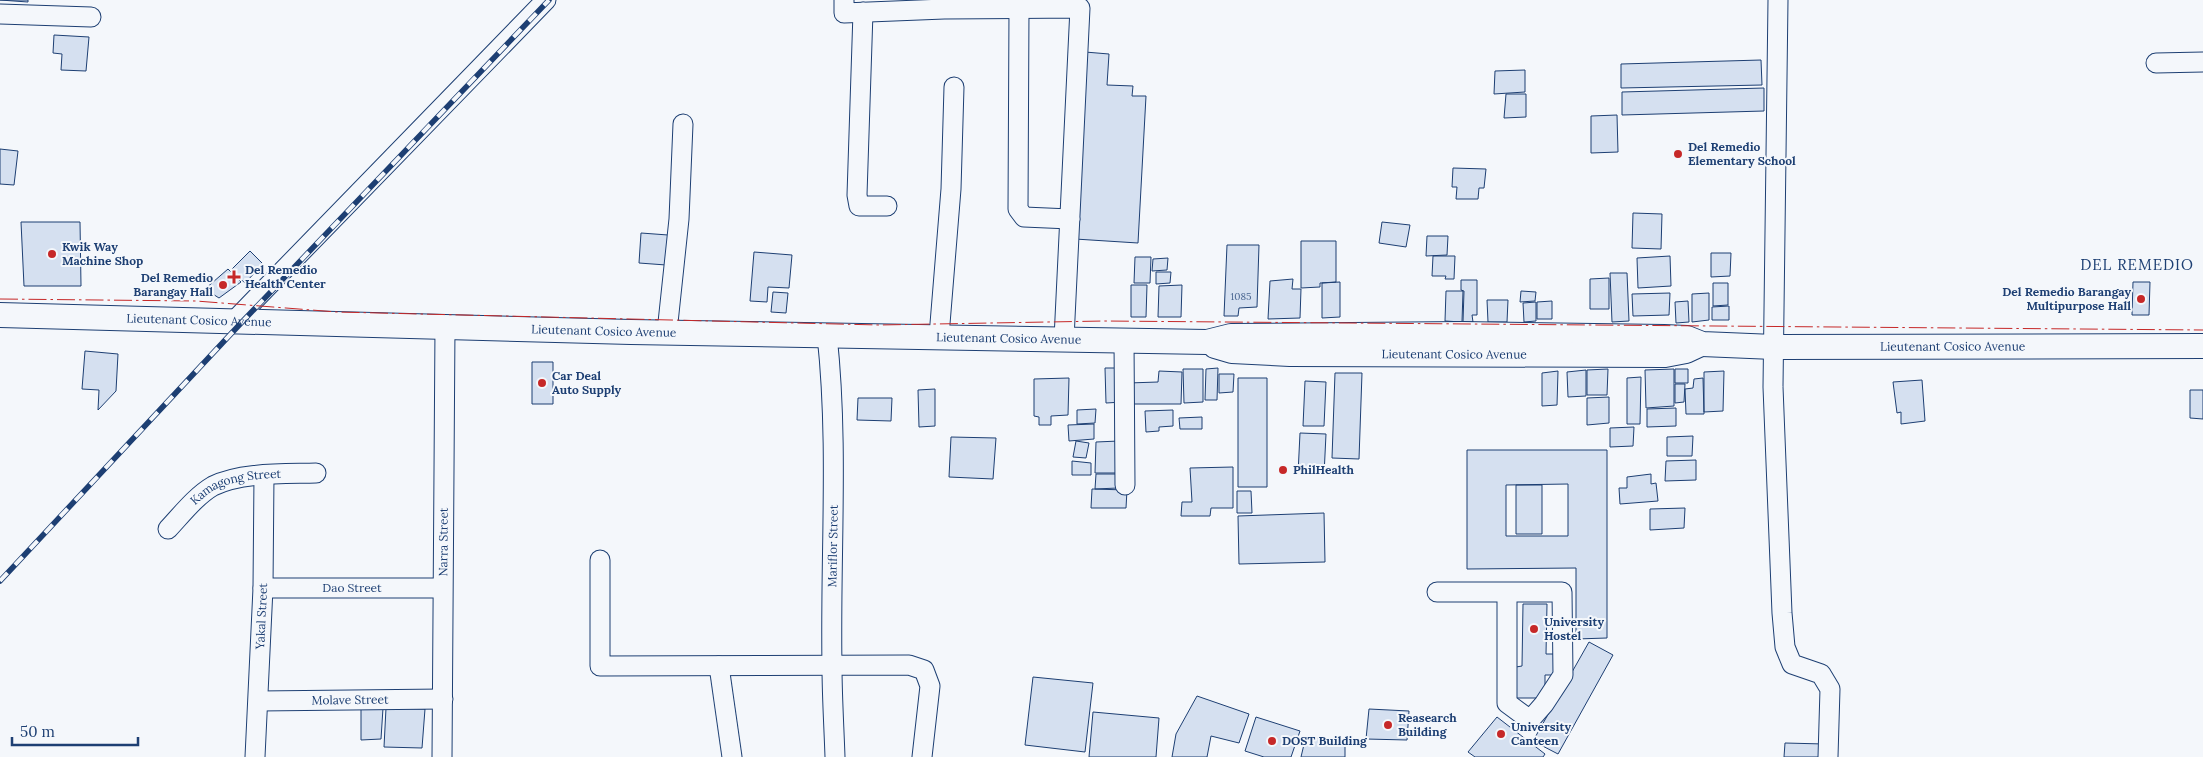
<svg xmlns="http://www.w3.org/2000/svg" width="2203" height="757" font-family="Lora,serif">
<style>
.building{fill:#d5e0f0;stroke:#1d3f73;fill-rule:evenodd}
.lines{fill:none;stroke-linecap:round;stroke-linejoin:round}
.minor-casing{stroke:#1d3f73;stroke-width:21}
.major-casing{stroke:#1d3f73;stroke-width:26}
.minor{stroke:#f4f7fb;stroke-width:19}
.major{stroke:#f4f7fb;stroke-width:24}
.rail-casing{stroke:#1d3f73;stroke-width:5.5}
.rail{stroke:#f4f7fb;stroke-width:4;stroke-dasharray:11;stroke-linecap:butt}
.power{stroke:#c62828;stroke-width:1;stroke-dasharray:18 4 2.5 4;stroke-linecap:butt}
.poi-dot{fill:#c62828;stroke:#f4f7fb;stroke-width:2}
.labels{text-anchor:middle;stroke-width:4;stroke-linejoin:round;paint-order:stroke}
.number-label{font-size:10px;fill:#4b6792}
.poi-label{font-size:12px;font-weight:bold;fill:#1d3f73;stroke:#f4f7fb;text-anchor:start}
.street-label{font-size:12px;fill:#1d3f73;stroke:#f4f7fb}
.quarter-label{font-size:15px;letter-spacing:1px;fill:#1d3f73;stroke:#f4f7fb}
</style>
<rect width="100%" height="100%" fill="#f4f7fb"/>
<path class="building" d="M0,0h28v2z
M54,35l35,2 -3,34 -25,-1 1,-16 -9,-1z
M1085,52l24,2 -2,31 26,1 -1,10h14l-8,147 -63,-4z
M1761,60l1,25 -141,3v-24z
M1525,70v22l-31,2 1,-23z
M1764,88v23l-142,4v-23z
M1506,94h20v23l-22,1z
M1617,115l1,37 -27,1v-37z
M0,149l18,2 -4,34 -14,-1z
M1453,168l33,1 -2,19h-5l-1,11h-22l1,-12h-5z
M1633,213l29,1 -1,35 -29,-1z
M21,222h59l1,64h-57z
M1382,222l28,3 -4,22 -27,-4z
M641,233l27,2 -2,30 -27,-2z
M1427,236h21l-1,19 -21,1z
M1301,241h35v41l-16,1v4l-19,1z
M1227,245h32l-2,62 -18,1 -1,8h-14z
M250,251l13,13 -18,19 -14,-13z
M754,252l38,3 -3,33 -21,-1 -1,15 -17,-1z
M1711,253h20l-1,23 -19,1z
M1433,256h22l-1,23h-9l1,-3h-14z
M1670,256l1,30 -33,2 -1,-30z
M1135,257h16l-1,26h-16z
M1168,258l-1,12 -15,1 1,-12z
M228,269l13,13 -22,16 -14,-9z
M1156,272h15l-1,11 -14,1z
M1610,273h17l2,48 -17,1z
M1609,278v31h-19v-30z
M1293,279l-1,10h9l-1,29 -32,1 2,-38z
M1461,280h16v35h-5l1,7h-10l1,-31 -3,-1z
M1340,282v35l-18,1v-35z
M2133,282h17l-1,33h-17z
M1713,283h15v22l-15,1z
M1131,285h16l-1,32h-15z
M1182,285l-1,32h-23l1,-31z
M1446,291h17l-1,31 -17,-1z
M1521,291l15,1 -1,9 -15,1z
M773,292l15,1 -2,20 -15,-1z
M1670,293l-1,22 -36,1 -1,-22z
M1709,293v27l-17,2v-28z
M1487,300h21l-1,22h-19z
M1552,301v18h-15v-17z
M1688,301l1,21 -13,1 -1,-21z
M1536,302v19l-12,1 -1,-19z
M1729,306v14h-17v-13z
M85,351l33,3 -2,37 -18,19 1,-20 -17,-1z
M532,362h21v42h-21z
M1105,368h18v34l-17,1z
M1218,368l-1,32h-12l1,-31z
M1183,369h20v33l-19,1z
M1608,369l-1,26h-20v-25z
M1674,369v37l-28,2 -1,-38z
M1675,369h13v14h-13z
M1586,370v26l-18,1 -1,-25z
M1159,371l23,1 -1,32h-54l1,-21 30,-1z
M1558,371l-1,34 -15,1v-33z
M1724,371l-1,40 -19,1v-40z
M1335,373h27l-3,86 -27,-1z
M1219,374h15l-1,18 -14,1z
M1641,377l-1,47h-13v-46z
M1069,378l-1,37 -17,1v9h-12v-8l-5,-1v-37z
M1238,378h29v109h-29z
M1703,378l1,36h-18l-1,-25 8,-1 1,-9z
M1922,380l3,41 -24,3v-12l-4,1 -4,-31z
M1305,381l21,1 -2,44h-21z
M1675,384h10l-1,18 -9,1z
M935,389v37l-16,1 -1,-37z
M2190,390h13v29l-13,-1z
M1609,397v26l-22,2v-27z
M858,398h34l-1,23 -34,-1z
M1676,408v18l-29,1v-18z
M1096,409l-1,14 -18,1v-14z
M1173,410v16l-14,1v4l-13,1 -1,-21z
M1202,417v12h-22l-1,-11z
M1094,424v15l-25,2 -1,-16z
M1634,427l-1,19 -23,1v-19z
M1300,433l26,1 -2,41 -26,-1z
M1693,436l-1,20h-25v-19z
M951,437l45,1 -3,41 -44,-2z
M1076,441l13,2 -3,15 -13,-1z
M1119,441l-1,32h-23l1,-31z
M1467,450h140v188l-31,1v-71l-109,1zM1568,484v52h-62v-51z
M1696,460v20l-31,1 1,-20z
M1072,461l19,2v12h-19z
M1233,467v41h-22l-1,8h-29l1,-14h10l-2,-34z
M1096,474h22v14l-23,1z
M1651,474v10l5,-1 2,18 -38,3 -1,-16h8v-11z
M1516,485h26v49h-26z
M1092,489l35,1 -1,18h-35z
M1237,491h14l1,22h-15z
M1685,508l-1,20 -34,2v-21z
M1324,513l1,49 -86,2 -1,-48z
M1523,604h24l-1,50h12l-1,21h-12v23h-30l1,-31 6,-1z
M1589,642l24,13 -55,99 -25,-13z
M1033,677l60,6 -8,69 -60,-7z
M1197,696l52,18 -10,29 -28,-7 -4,21h-35l4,-23z
M361,708h22l-2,31 -20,1z
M386,708l39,1 -3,39 -38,-1z
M1369,709l40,2 -2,29 -41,-1z
M1093,712l66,6 -3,39h-67z
M1256,717l44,14 -9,26h-27l-19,-6z
M1497,717l48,37 -2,3h-68l-7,-5z
M1306,736l39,7v14h-44z
M1785,743l39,1 -1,13h-39z"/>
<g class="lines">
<g class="minor-casing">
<g id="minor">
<path d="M844,0v13l100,-4 136,-1 -16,331"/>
<path d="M1778,0l-5,387 9,226 3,34 7,17 29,10 9,15 -2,68"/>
<path d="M1019,9l-1,200 6,8 46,2"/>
<path d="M863,12l-6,183 2,11h28"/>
<path d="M0,14l91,3"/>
<path d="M2156,63l47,-1"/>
<path d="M234,321l312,-321"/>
<path d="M667,332l12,-113 4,-95"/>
<path d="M827,335c12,110 3,220 5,331 0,30 2,61 3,91"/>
<path d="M939,336l12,-147 3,-102"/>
<path d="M1124,340l1,145"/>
<path id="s1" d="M168,529c14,-15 28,-33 45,-43 28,-14 72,-12 103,-13"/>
<path d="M600,560v106l309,-1 15,5 6,16 -8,71"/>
<path id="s2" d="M263,588h179"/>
<path d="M1437,592h125l1,83 -19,29 -14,16 -23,-17v-111"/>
<path d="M719,666l13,91"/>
<path id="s3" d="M259,701l184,-2"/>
<path id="s4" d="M255,757l8,-169 1,-113"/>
<path id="s5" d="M442,757l3,-430"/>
</g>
</g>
<g class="major-casing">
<g id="major">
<path id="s6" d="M0,315l631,17 576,10 24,-6 231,-2 202,3 23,1 15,6 72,3 429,-1"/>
<path id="s7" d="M1215,346l17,5 58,3 375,1 21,-4 15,-7"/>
</g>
</g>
<use href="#minor" class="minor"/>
<use href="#major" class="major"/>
<g class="rail-casing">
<path id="rail" d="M0,581l242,-259 307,-322"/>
</g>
<use href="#rail" class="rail"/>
<path class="power" d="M0,299l196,2 141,11 542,13 225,-4 1099,9"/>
</g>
<g class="poi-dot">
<circle cx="1678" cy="154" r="5"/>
<circle cx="52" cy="254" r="5"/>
<path d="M231.5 269.5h5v5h5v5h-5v5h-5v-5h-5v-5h5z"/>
<circle cx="223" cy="285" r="5"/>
<circle cx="2141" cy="299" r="5"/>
<circle cx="542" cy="383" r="5"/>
<circle cx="1283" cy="470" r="5"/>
<circle cx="1534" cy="629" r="5"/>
<circle cx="1388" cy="725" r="5"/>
<circle cx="1501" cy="734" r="5"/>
<circle cx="1272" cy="741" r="5"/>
</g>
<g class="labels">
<g class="number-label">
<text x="1241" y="300">1085</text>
</g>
<g class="poi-label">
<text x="1688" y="151">Del Remedio<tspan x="1688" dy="14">Elementary School</tspan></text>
<text x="62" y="251">Kwik Way<tspan x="62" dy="14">Machine Shop</tspan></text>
<text x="245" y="274">Del Remedio<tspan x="245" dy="14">Health Center</tspan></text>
<text x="213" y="282" text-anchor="end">Del Remedio<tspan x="213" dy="14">Barangay Hall</tspan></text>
<text x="2131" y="296" text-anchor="end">Del Remedio Barangay<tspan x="2131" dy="14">Multipurpose Hall</tspan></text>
<text x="552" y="380">Car Deal<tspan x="552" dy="14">Auto Supply</tspan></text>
<text x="1293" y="474">PhilHealth</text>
<text x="1544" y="626">University<tspan x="1544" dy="14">Hostel</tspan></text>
<text x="1398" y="722">Reasearch<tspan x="1398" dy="14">Building</tspan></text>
<text x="1511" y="731">University<tspan x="1511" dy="14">Canteen</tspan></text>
<text x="1282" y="745">DOST Building</text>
</g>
<g class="street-label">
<text dy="4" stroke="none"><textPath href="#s6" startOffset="199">Lieutenant Cosico Avenue</textPath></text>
<text dy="4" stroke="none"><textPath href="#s6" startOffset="604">Lieutenant Cosico Avenue</textPath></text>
<text dy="4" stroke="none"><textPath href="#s6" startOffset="1009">Lieutenant Cosico Avenue</textPath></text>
<text dy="4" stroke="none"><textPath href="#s6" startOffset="1955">Lieutenant Cosico Avenue</textPath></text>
<text dy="4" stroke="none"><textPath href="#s7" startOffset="240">Lieutenant Cosico Avenue</textPath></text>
<text dy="4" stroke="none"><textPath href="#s1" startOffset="84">Kamagong Street</textPath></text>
<text dy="4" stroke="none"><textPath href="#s5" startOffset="215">Narra Street</textPath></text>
<text transform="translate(833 546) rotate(-89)" y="4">Mariflor Street</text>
<text dy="4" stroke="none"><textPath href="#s2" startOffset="89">Dao Street</textPath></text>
<text dy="4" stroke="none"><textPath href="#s4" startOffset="141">Yakal Street</textPath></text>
<text dy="4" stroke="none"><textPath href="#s3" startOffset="91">Molave Street</textPath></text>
</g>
<g class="quarter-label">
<text x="2137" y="270">DEL REMEDIO</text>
</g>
</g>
<path d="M12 737v8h126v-8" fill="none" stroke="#1d3f73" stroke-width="2.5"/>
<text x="20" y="737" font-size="15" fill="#1d3f73" stroke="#f4f7fb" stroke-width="4" paint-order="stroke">50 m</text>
</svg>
